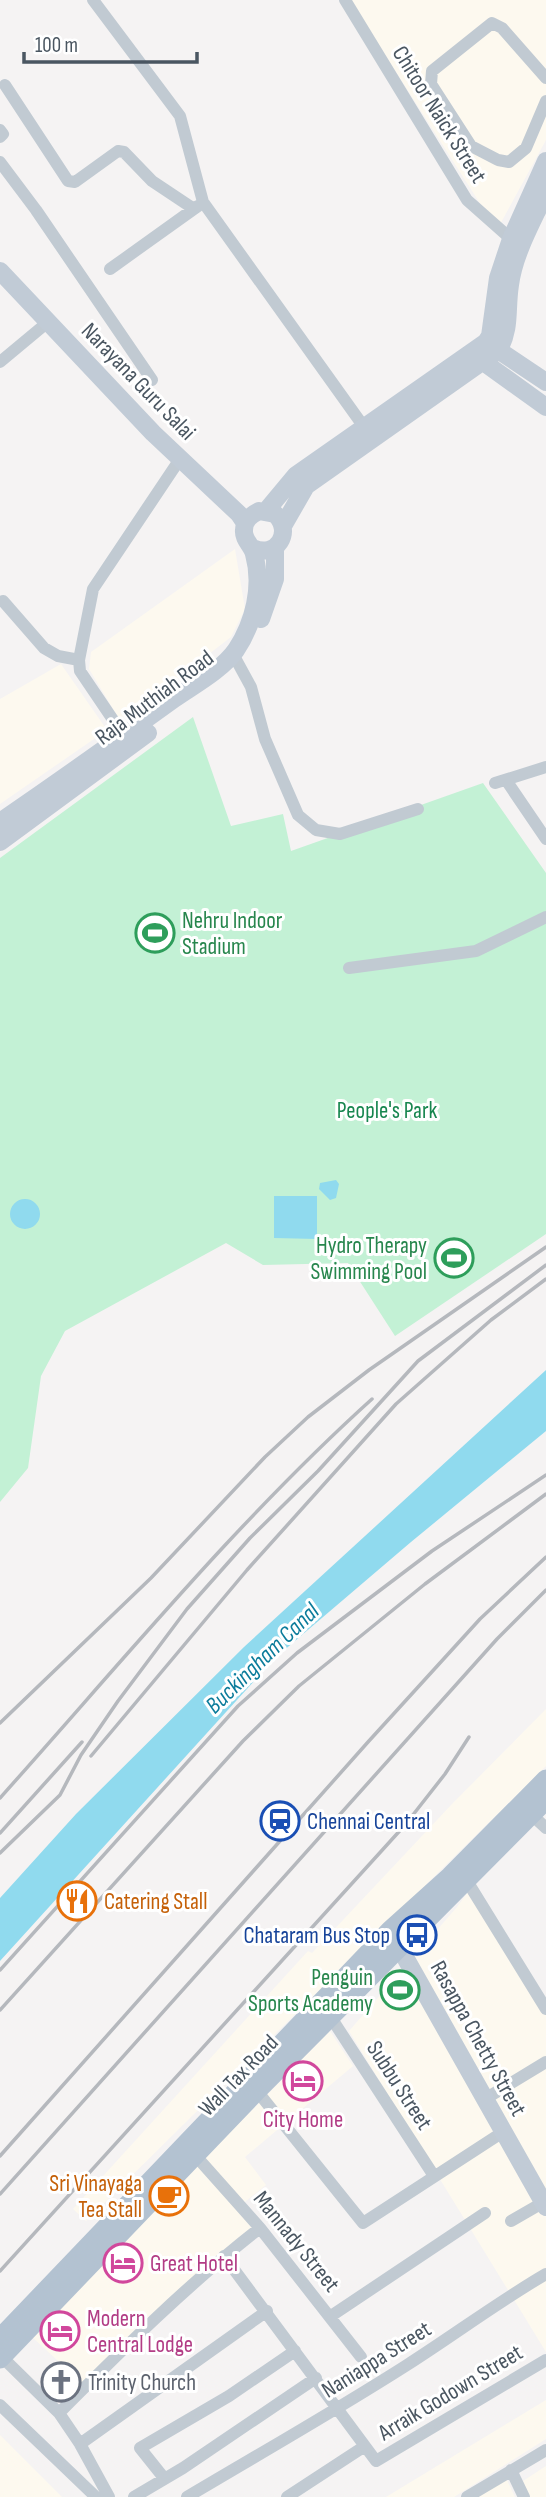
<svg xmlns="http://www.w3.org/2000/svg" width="546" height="2497" font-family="'Sofia Sans Condensed',sans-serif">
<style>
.commercial{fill:#fdf9ef}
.green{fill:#c3f1d5}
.water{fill:#90daee}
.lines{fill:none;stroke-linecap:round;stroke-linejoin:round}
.street{stroke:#c1cad2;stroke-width:12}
.secondary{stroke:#c1cbd6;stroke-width:18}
.primary{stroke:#b3c2d1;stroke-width:19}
.rail{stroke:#b5b8bd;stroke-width:3.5}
.labels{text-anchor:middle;stroke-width:6;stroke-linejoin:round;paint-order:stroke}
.street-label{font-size:23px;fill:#4a5661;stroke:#fff}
.leisure-label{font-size:23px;fill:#27864d;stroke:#fff;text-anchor:end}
.park-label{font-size:23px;fill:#17864f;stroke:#fff}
.transit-label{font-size:23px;fill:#164399;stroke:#fff;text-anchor:start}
.food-label{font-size:23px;fill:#c56008;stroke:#fff;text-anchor:start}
.hotel-label{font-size:23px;fill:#b23c85;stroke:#fff;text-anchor:start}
.worship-label{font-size:23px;fill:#5b616d;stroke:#fff;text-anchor:start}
.water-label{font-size:24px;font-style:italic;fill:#0c7c9b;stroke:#fff}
</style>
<rect width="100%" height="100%" fill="#f5f3f3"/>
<path class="commercial" d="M350,0h196v140l-49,90z
M235,549l10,60 -14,28 -110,85 -32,-53 2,-17z
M61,664l46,66 -107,74v-105z
M546,1709v57l-460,455 -13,-12 235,-258 4,2 140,-149z
M471,1888l75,123v341l-197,-321 108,-124z
M330,2031l23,35 -108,91 21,28 -30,24 19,23 -170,154 -55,-51z
M546,2400v39l-92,58h-68z
M0,2435l62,62h-62z
M546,2466v31h-16l-7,-16z
M506,2478l9,19h-38z"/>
<path class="green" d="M193,717l38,109 52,-12 8,37 192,-68 63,90v361l-151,102 -47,-73 -85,2 -37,-22 -161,88 -24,45 -13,92 -28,34v-644z"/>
<path class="water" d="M336,1180l3,4 -3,14 -6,2 -11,-11 1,-6z
M274,1196h43v43l-43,-1z
M10 1214a15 15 0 1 1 30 0a15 15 0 1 1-30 0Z
M546,1370v61l-135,111 -136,116 -275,303v-63l76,-84 168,-167z"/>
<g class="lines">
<path class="street" d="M93,0l87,116 23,86 161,225
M345,0l122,200 44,39
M546,78l-44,-50 -10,-5 -60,48 -1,13 40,62 27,14 11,2 17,-14 20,-47
M5,85l63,96 7,1 43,-31 6,1 28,29 42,28
M0,130l3,4 -3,3
M0,162l36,48 116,170
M110,269l88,-63
M0,362l48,-40
M3,601l41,47 14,8 21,4
M233,654l18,33 14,52 33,76 18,15 24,4 78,-25
M124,736l-44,-65 -1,-11 14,-71 87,-130
M506,780l40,59
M495,783l51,-16
M349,968l127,-17 70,-34
M532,1815l14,13
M467,1881l79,128
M330,2016l104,160
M257,2091l106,132 140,-91
M485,2099l61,-37
M195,2155l65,73 101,129
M511,2221l33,-19
M224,2256l152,205 170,-101
M331,2316l154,-103
M2,2357l57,56 21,31 29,53
M0,2405l96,92
M59,2413c64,-64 129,-129 201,-185
M80,2444l187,-133
M511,2470l13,27
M164,2478l-24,-30 89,-52 66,-45
M134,2497l49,-29 133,-90
M187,2497c74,-44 148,-86 220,-132 47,-30 91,-63 139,-91
M287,2497l78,-51
M467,2497l79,-47"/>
<path class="secondary" d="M0,271l153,162 86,81 6,9
M489,344l57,38
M475,356l71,51
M266,511l30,-36 190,-133 4,-6 8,-58 13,-39 35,-78
M283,526l23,-40 193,-136c12,-24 7,-39 11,-65 4,-32 23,-64 36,-93
M261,619l14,-40v-31
M0,822c58,-40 116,-81 174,-123 20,-14 48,-29 62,-49 18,-27 27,-64 18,-96 -2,-9 -11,-14 -10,-24 0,-10 7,-15 15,-19l16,3c19,18 1,45 -22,34
M0,842l148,-109
M393,1936l153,271"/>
<path class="primary" d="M0,2338l390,-408 60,-54 96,-97
M0,2359l257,-268 289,-291"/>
<path class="rail" d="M0,1723l151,-145 114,-121 43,-40 61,-47 177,-123
M91,1756l156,-186 149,-166 95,-84 55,-41
M0,1798c121,-135 237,-277 372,-399
M0,1833l82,-91
M0,1853l60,-58 21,-40 37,-54 69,-92 63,-71 68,-67 100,-110 128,-96
M0,1970l238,-264 59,-53 135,-102 114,-76
M0,2010l243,-269 56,-55 126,-102 121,-90
M0,2156l368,-414 112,-123 66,-62
M0,2194l497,-555 49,-49
M0,2271l405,-446 40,-51 24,-37"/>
</g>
<defs>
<g id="stadium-ring" transform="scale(2.0125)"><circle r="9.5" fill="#fff" stroke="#2e9e5b" stroke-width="1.5"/><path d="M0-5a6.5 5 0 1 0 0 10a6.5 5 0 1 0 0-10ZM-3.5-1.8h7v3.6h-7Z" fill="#2e9e5b"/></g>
<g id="station-ring" transform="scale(2.0125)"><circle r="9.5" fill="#fff" stroke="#1a4fb4" stroke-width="1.5"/><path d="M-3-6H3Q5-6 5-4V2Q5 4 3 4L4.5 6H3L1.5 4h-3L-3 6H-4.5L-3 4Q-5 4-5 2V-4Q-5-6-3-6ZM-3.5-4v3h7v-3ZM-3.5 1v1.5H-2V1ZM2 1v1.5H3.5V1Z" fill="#1a4fb4"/></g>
<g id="restaurant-ring" transform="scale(2.0125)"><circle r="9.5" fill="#fff" stroke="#e8710a" stroke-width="1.5"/><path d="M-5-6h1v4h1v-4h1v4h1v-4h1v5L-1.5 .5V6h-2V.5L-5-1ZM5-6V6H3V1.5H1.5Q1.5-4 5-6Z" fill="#e8710a"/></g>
<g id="bus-ring" transform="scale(2.0125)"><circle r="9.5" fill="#fff" stroke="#1a4fb4" stroke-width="1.5"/><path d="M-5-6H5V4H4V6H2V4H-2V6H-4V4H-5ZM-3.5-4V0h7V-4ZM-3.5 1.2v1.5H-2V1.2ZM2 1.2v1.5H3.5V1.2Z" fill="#1a4fb4"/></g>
<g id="hotel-ring" transform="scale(2.0125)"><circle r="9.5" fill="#fff" stroke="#d1479c" stroke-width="1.5"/><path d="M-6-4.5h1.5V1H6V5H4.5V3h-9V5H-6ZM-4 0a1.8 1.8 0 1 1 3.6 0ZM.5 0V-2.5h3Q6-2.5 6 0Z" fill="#d1479c"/></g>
<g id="cafe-ring" transform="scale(2.0125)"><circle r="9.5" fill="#fff" stroke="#e8710a" stroke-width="1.5"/><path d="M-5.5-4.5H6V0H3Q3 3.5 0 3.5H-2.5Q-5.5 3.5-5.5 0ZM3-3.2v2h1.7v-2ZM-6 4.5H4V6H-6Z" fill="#e8710a"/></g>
<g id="church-ring" transform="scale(2.0125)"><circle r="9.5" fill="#fff" stroke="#6b7280" stroke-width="1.5"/><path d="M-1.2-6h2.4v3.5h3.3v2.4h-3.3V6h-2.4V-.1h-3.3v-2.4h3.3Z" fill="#6b7280"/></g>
</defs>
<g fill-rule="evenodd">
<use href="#stadium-ring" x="155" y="933"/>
<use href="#stadium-ring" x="454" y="1258"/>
<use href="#station-ring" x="280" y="1821"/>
<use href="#restaurant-ring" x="77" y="1901"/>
<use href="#bus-ring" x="417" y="1935"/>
<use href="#stadium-ring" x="400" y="1990"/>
<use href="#hotel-ring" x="303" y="2081"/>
<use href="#cafe-ring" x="169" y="2196"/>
<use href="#hotel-ring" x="123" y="2263"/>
<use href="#hotel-ring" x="60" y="2331"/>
<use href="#church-ring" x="61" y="2382"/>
</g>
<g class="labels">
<g class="street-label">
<text transform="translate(440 114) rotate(58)" y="8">Chitoor Naick Street</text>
<text transform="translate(139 381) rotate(46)" y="8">Narayana Guru Salai</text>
<text transform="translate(154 697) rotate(-37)" y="8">Raja Muthiah Road</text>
<text transform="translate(479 2038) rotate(61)" y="8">Rasappa Chetty Street</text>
<text transform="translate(238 2075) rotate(-46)" y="8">Wall Tax Road</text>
<text transform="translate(400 2085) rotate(57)" y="8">Subbu Street</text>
<text transform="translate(297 2241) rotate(51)" y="8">Mannady Street</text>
<text transform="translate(376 2359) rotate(-32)" y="8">Naniappa Street</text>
<text transform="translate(450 2392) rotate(-31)" y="8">Arraik Godown Street</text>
</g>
<g class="leisure-label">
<text x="182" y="928" text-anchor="start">Nehru Indoor<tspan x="182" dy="26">Stadium</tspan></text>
<text x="427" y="1253">Hydro Therapy<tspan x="427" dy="26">Swimming Pool</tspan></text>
<text x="373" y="1985">Penguin<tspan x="373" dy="26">Sports Academy</tspan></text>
</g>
<g class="park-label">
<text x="387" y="1118">People's Park</text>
</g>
<g class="transit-label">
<text x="307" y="1829">Chennai Central</text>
<text x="390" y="1943" text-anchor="end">Chataram Bus Stop</text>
</g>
<g class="food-label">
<text x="104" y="1909">Catering Stall</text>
<text x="142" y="2191" text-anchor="end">Sri Vinayaga<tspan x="142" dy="26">Tea Stall</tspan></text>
</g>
<g class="hotel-label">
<text x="303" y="2127" text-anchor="middle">City Home</text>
<text x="150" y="2271">Great Hotel</text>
<text x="87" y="2326">Modern<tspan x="87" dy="26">Central Lodge</tspan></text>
</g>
<g class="worship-label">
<text x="88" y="2390">Trinity Church</text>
</g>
<g class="water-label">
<text transform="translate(262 1658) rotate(-44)" y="8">Buckingham Canal</text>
</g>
</g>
<path d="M24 52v10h173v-10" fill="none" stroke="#4a5661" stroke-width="3.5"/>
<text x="35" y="52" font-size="21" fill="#4a5661" stroke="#ffffff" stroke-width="5" paint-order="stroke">100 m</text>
</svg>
